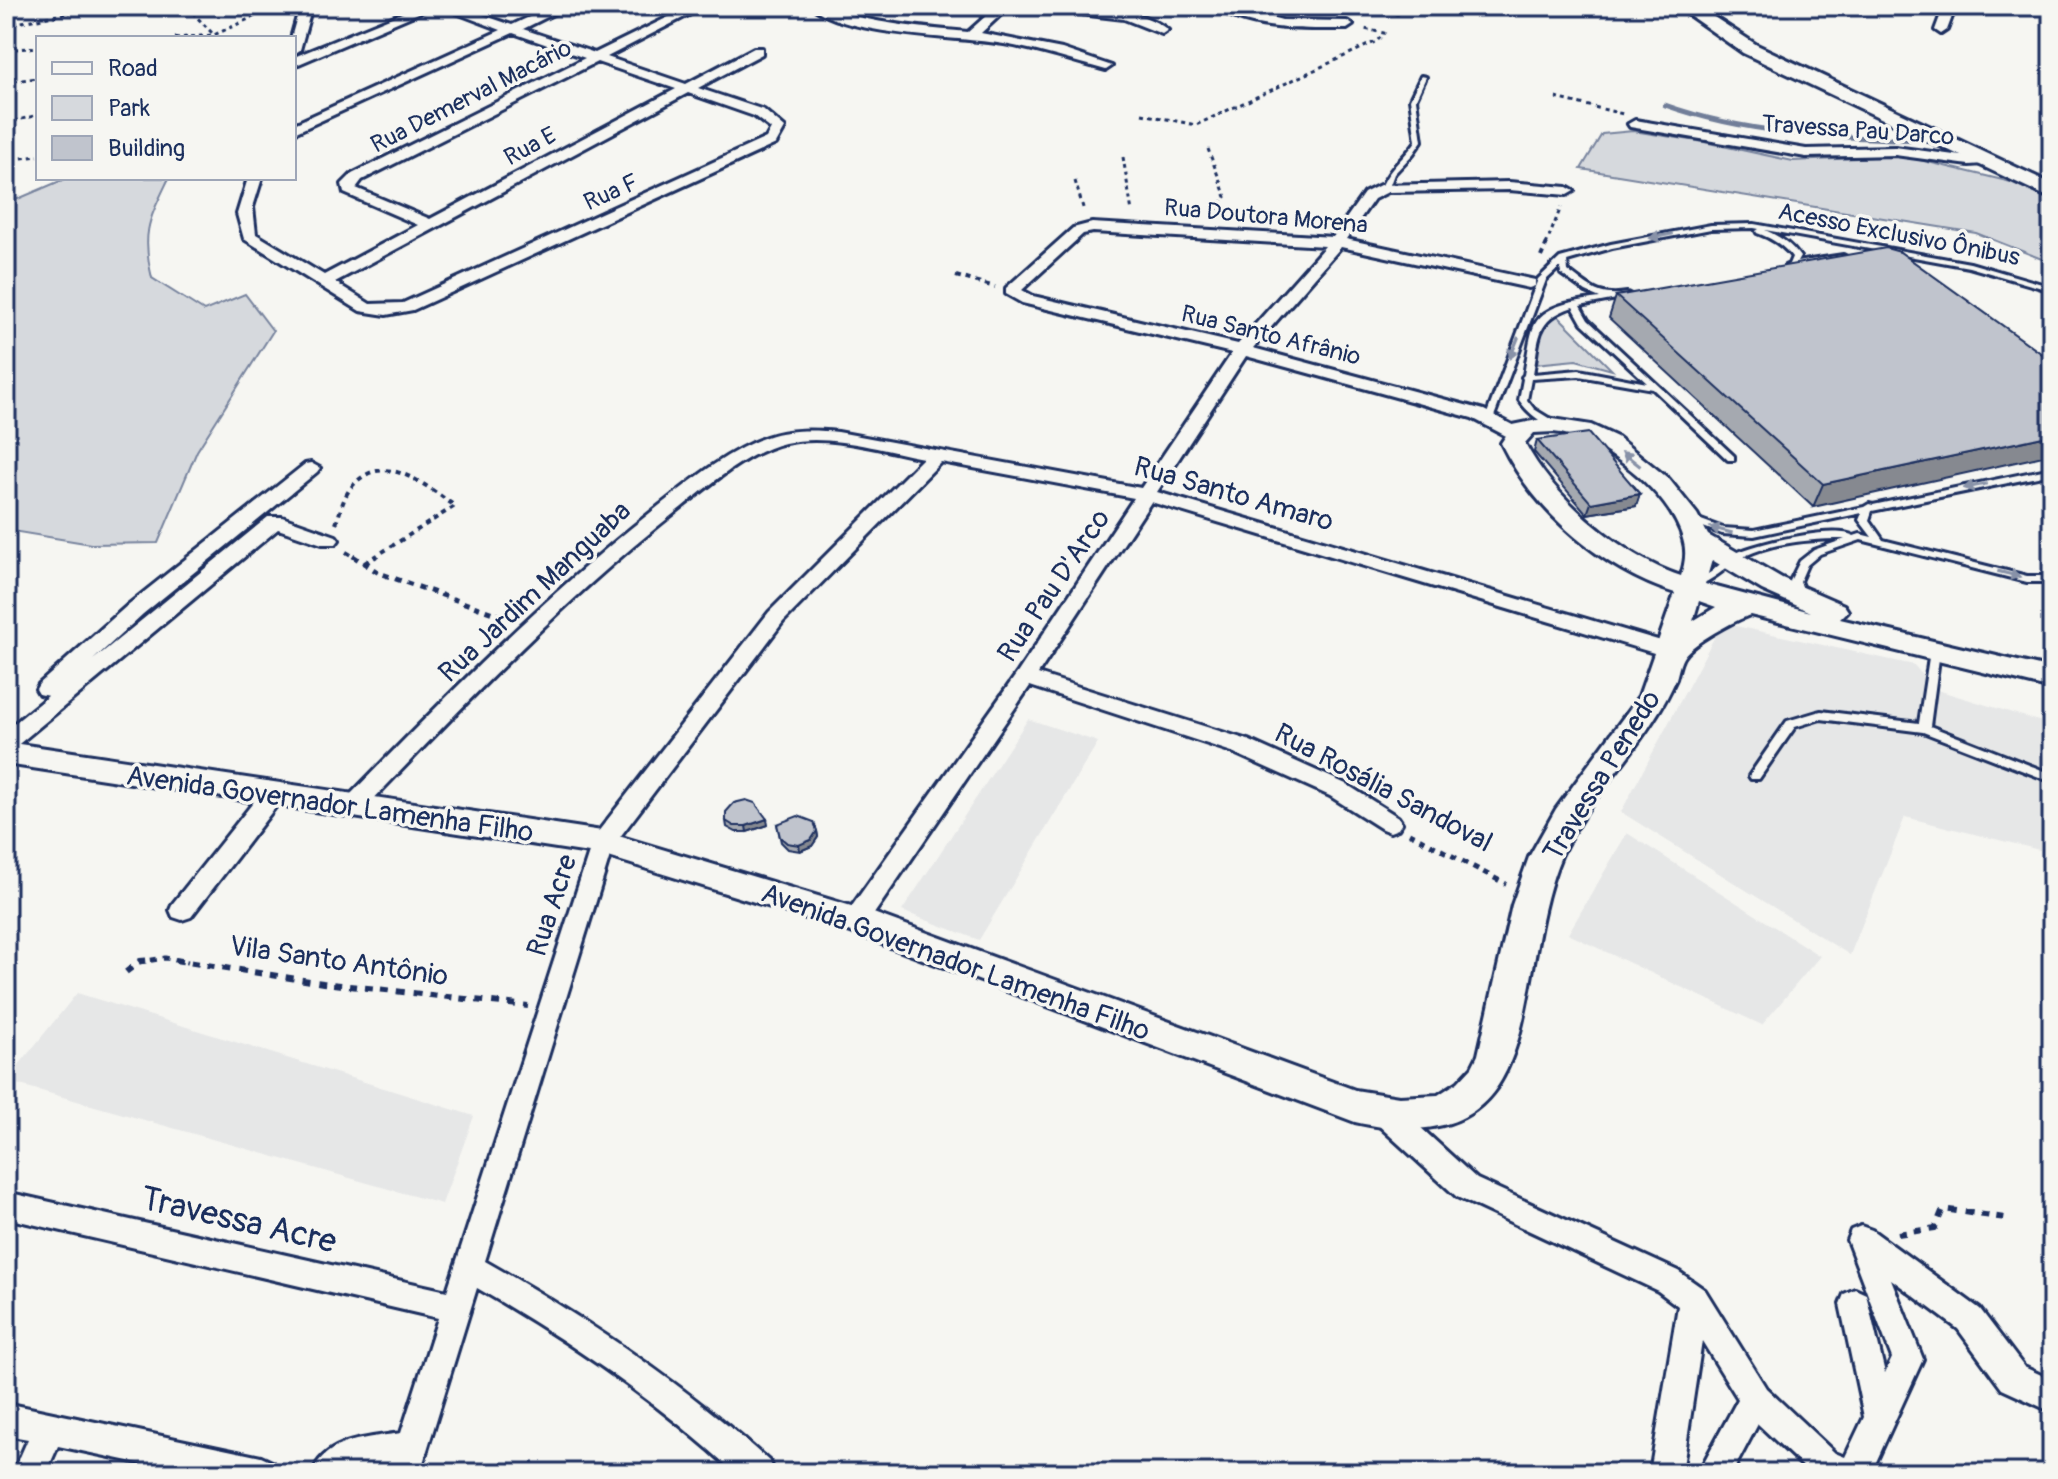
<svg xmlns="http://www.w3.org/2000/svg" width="2058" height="1479" font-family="Pangolin,sans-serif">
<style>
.built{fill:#e6e7e7}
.green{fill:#d6d9dd;stroke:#78849e;stroke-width:2}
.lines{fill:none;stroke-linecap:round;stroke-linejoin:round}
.stream{stroke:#717e99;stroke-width:5}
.lane-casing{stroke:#1b2f5e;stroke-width:6}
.street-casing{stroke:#1b2f5e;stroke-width:6}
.secondary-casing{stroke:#1b2f5e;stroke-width:6}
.primary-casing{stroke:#1b2f5e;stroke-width:6}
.path-far3{stroke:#1b2f5e;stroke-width:3;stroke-dasharray:4 4;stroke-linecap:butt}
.path-far2{stroke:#1b2f5e;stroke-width:4;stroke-dasharray:5 5;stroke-linecap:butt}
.path-far1{stroke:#1b2f5e;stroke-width:5;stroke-dasharray:6 6;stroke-linecap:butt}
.path{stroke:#1b2f5e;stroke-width:6;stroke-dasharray:8 8;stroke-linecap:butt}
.lane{fill:#f6f6f2;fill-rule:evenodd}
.street{fill:#f6f6f2;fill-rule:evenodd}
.secondary{fill:#f6f6f2;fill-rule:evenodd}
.primary{fill:#f6f6f2;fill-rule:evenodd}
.wall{fill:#a5a9b0;stroke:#1b2f5e;stroke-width:2}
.shaded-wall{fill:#868990;stroke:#1b2f5e;stroke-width:2}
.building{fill:#c0c4cd;stroke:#1b2f5e;stroke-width:2}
.oneway{fill:#8892a8}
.labels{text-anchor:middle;stroke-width:7;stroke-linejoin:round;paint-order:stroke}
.far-street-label{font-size:24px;fill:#1b2f5e;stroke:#f6f6f2}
.street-label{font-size:28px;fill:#1b2f5e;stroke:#f6f6f2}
.near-street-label{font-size:34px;fill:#1b2f5e;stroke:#f6f6f2}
</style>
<rect width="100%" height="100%" fill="#f6f6f2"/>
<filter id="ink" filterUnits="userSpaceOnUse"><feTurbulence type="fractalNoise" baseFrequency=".0125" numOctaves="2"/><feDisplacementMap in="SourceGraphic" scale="16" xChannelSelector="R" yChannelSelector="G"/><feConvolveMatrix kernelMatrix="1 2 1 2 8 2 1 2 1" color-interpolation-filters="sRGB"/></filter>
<g filter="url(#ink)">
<path class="built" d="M1722,623l192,42 20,24 118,36v128l-147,-36 -55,138 -229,-143z
M1028,719l70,23 -119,198 -77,-29z
M1627,833l193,123 -58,69 -194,-91z
M77,993l397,123 -32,88 -436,-123z"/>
<path class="green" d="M1633,131l71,11 89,19 110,-5 108,26 41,19v62l-76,-30 -395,-64 21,-35z
M67,178h102c-20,42 -28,54 -17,100l52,33 41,-17 28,37 -76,120 -39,92 -67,1 -85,-14v-326z
M1553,314l4,1 55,55 -36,-10 -42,4 10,-41z"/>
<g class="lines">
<path class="stream" d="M1665,105c84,30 169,32 257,35"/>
<g class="lane-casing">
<path id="lane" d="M1421,76l5,1 -10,22 6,42 -9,13 -19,20 -6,16h-6l-1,-2c9,-22 22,-28 35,-47l-6,-42z
M1754,224l216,39 82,24v4l-83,-24 -204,-37c14,6 26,14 35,27l-3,5 46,-7 4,2 -4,2 -54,9 -4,-2 4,-2 3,-7c-9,-12 -21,-19 -35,-24l-1,-2 3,-2 -5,-1 -43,1 -99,19 -45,13 1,10c22,16 30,27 59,22l4,2 -4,2 -47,9 8,14 146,136v4h-6l-75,-71 -74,-13 -48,3 -4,21 7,9 26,16 -1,2c-16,-1 -31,-14 -40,-27l4,-21 -1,-2 2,-2c3,-14 5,-39 11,-51 12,-21 44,-23 65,-26l-14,-6 -25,-18 -1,-7 -14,13 -53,139 -4,3 -3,-1 -1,-2 53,-140 22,-21 51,-14 100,-19zM1573,307l9,16 65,60 -68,-13 -46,4c7,-35 1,-54 40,-67z
M2052,468v6l-180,37 -3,9 14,20 144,36h25v6h-25l-166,-42 -41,14 -13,11 -7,16 5,14 -5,3 -4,-1 -6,-16 10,-20 14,-11 31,-11c-33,0 -72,3 -102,18 -17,9 -29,24 -49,30l-5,-3c6,-5 15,-7 22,-12 8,-7 16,-14 25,-19 21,-10 99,-28 118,-17l6,-2 12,3 -13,-17 3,-7 -108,23 -32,-2 -35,-13 -2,-2 2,-2h6l30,11 31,2 110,-23 5,-3 4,1z
M1935,647l5,4 -10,75 122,48v8l-129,-50 -102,-13 -26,8 -36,52h-8l-2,-3 2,-3 36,-52 30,-9 4,-1 98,12 11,-72z"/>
</g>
<g class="street-casing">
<path id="street" d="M300,6h12l-12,44 -6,4v-16h-3z
M419,6h16l-141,60v-9z
M438,6h18l56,19 41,-19h16l-46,23 72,24 96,-47h15l-99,51 79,27 68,-36h8v6l-64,34 66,22 21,18 -9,16 -363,166 -27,5 -26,-4 -116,-72 -7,-25 11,-36h14l-9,29 3,27 68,41 94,-50 -74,-32 -2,-9 10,-10 233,-116 -72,-25 -219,100v-9l207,-94zM597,62l79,27 -246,130 -74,-31 6,-8zM688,93l66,23 17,13 -5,9 -363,165 -33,1 -35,-22z
M811,6c19,0 36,9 56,13 33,7 67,10 101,13l29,-26h13l-29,27 81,16 50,17 -6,4c-34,-9 -67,-20 -102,-26 -48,-8 -157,-7 -193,-38z
M1039,6c40,0 96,-2 129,24l-6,4 -38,-15 -79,-9z
M1214,6h16l52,14 65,1 6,4 -6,4c-41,0 -99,3 -133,-23z
M1383,6h17l3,3 -6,4z
M1944,6h12l-9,24 -6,4 -6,-4z
M1635,120l171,29 89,-2 74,10 15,-1 7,4 -7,4 -15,1 -74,-10 -89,2 -176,-30 -2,-3z
M1509,182l58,5 7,4 -7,4 -58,-5 -121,2 -14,7 -28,40 189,41v6l-6,2 -188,-41 -88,101 231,62 38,20 3,4 -3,4h-12l-38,-20 -226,-62 -89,136 521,154 3,5 -3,5h-14l-513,-154 -113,172 210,66 98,44 52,33 4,6 -4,6 -8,3 -8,-3 -52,-33 -98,-44 -202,-66 -165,241 -9,3 -9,-3 -3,-7 3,-7 171,-241 116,-174 -193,-36 -158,160 -170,224 -128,415c102,58 198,122 285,201l5,11h-40c-78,-72 -166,-132 -258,-185l-57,185h-32l2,-7 -36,7h-42c14,-35 57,-35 89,-40l37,-115 -432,-100v-26l441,99 147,-454 175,-225 154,-154c-43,-8 -94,-25 -138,-15 -38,9 -72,40 -103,64 -117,91 -218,198 -321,305l-8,3 -8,-3 -3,-6 3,-6c98,-100 195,-200 305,-287 36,-28 73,-60 116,-76 23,-8 48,-7 72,-5l303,56 91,-135 -210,-50 -16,-9v-6l67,-60 19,-5 241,14 31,-44 16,-8zM1093,232l232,14 -87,98 -205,-48 -11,-6 61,-56z
M311,463l9,5 -3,4 -174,142 -50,46 175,-143h14l54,19 3,4 -3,4h-14l-44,-15 -264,219 -8,2v-20l42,-34 -9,-2 -3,-5 3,-5 90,-80 176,-140z
M272,787l8,2 3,6 -3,6 -89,116 -9,3 -9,-3 -3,-7 3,-7 91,-114z
M1386,1102l10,3 81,74 201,92 27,19 61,98 69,65 10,4 19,-40 -24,-113 4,-10 11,-5 11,5 19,79 7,-15 -45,-118 4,-10 10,-4 11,4 108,79 44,58 28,13v32l-50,-23 -44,-60 -67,-50 32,80 -52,114h-61l-52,-49 -26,49h-34l40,-74 -36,-58 -20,132h-32l28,-167 -20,-15 -201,-94 -81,-74 -4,-9 4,-9z
M6,1403l255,54 11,5 5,11h-91l-128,-27 -12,27h-33l15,-34 -22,-4z"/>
</g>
<g class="secondary-casing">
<path id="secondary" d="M1547,418l44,7 26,12 52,42 28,35 11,21 74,43 62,27 4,6 -8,8 212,50v20l-302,-74c-16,6 -56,27 -66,41 -4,5 -6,16 -8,23 -6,13 -12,25 -20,37 -29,48 -72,88 -95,140 -52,123 -5,311 -206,266l-507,-191 -246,-76 -596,-91v-22l596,89 266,80 487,179 44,7 39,-2 20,-13 14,-15 6,-12 34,-150 17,-48 27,-48 83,-113 36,-103c-72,-23 -141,-81 -174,-150l12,-18zM1553,432c47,4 118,61 130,107 4,13 2,24 -2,37 -58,-19 -128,-78 -156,-133l9,-10zM1712,560l50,30 49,22 -106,-28zM1699,601l17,6 -23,14z"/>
</g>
<g class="primary-casing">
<path id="primary" d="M1676,6h21l60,39 295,139v15l-309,-146z"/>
</g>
<path class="path-far3" d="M194,6l-3,5 23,24
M6,25l100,-19
M175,38l39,-3 63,-29
M6,50l32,-3
M6,82l32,-4
M1556,98l67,16
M1142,114l54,11 181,-84 7,-8 -20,-4
M6,123l32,-8
M1208,149l18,48 -16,21
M1123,157l9,55
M6,160l32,-4
M1075,181l9,30
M1546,245l15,-38"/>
<path class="path-far2" d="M1541,257l6,-14
M956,276l39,11
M336,524c4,-11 7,-26 14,-35 32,-42 76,-3 105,17l-82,52
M346,552l10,6"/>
<path class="path-far1" d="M353,556l26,17 131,46
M364,564l12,-8
M1409,833l97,51
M139,962l26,-4 23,4"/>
<path class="path" d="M175,960l148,23 205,23
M126,972l14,-11 12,-1
M1898,1234l37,-6 8,-19 69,10"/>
<use href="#lane" class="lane"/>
<use href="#street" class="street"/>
<use href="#secondary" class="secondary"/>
<use href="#primary" class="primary"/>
</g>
<path class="wall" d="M1616,296l436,65 -239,146 -204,-189z
M1537,440l103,54 -4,12 -49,8 -53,-62z
M726,821l42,4 -21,7h-11l-9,-5z
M777,824l40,7 1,6 -6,9 -12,5 -12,-2 -7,-7z"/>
<path class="shaded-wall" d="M2052,435v19l-239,53 10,-23z
M1640,494l-4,12 -49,8 4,-11z
M767,819l1,6 -21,7 -1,-6z
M817,831l1,6 -6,9 -12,5 -1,-6z"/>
<path class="building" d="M1886,248l14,4 152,109v74l-229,49 -207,-188z
M1588,433l52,61 -49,9 -54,-63z
M746,800l9,3 12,16 -21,7h-12l-8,-5v-9l8,-9z
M798,816l16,6 3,9 -6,9 -12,5 -12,-2 -7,-6 -3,-13z"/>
<defs><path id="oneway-solid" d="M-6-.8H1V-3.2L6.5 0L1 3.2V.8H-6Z" transform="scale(2)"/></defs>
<g class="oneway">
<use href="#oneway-solid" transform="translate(1661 236) rotate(169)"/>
<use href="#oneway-solid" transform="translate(1514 348) rotate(112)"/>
<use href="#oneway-solid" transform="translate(1631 459) rotate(-142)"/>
<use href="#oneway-solid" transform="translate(1975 486) rotate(169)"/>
<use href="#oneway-solid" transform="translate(1721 530) rotate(-165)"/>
<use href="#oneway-solid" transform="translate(2009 574) rotate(14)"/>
</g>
</g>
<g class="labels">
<g class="far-street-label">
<text transform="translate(471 96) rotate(-27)" y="8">Rua Demerval Macário</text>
<text transform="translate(1858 130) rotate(4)" y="8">Travessa Pau Darco</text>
<text transform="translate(530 146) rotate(-28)" y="8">Rua E</text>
<text transform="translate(611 192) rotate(-24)" y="8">Rua F</text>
<text transform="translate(1266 216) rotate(5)" y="8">Rua Doutora Morena</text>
<text transform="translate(1899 234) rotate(11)" y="8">Acesso Exclusivo Ônibus</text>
<text transform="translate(1271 335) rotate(14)" y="8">Rua Santo Afrânio</text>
</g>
<g class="street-label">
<text transform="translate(1234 493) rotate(16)" y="10">Rua Santo Amaro</text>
<text transform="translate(1053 585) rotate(-56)" y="10">Rua Pau D'Arco</text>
<text transform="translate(534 591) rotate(-43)" y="10">Rua Jardim Manguaba</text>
<text transform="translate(1601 775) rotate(-58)" y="10">Travessa Penedo</text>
<text transform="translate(1384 787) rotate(28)" y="10">Rua Rosália Sandoval</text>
<text transform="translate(330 803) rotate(8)" y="10">Avenida Governador Lamenha Filho</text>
<text transform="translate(551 905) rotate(-72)" y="10">Rua Acre</text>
<text transform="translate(339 960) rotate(8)" y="10">Vila Santo Antônio</text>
<text transform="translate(956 961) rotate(20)" y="10">Avenida Governador Lamenha Filho</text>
</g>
<g class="near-street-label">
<text transform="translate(239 1219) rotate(13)" y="12">Travessa Acre</text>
</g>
</g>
<rect width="2058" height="1479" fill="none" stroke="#f6f6f2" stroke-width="32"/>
<rect x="16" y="16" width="2026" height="1447" fill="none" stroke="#1b2f5e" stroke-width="3" filter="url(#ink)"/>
<rect x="36" y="36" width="260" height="144" fill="#f6f6f2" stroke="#9ea6b7" stroke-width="2"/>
<rect x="52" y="62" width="40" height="12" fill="#f6f6f2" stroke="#9ea6b7" stroke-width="2"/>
<text x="108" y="76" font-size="24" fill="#1b2f5e">Road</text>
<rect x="52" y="96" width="40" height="24" fill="#d6d9dd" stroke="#9ea6b7" stroke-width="2"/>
<text x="108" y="116" font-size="24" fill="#1b2f5e">Park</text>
<rect x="52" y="136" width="40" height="24" fill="#c0c4cd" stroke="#9ea6b7" stroke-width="2"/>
<text x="108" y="156" font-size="24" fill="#1b2f5e">Building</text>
</svg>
